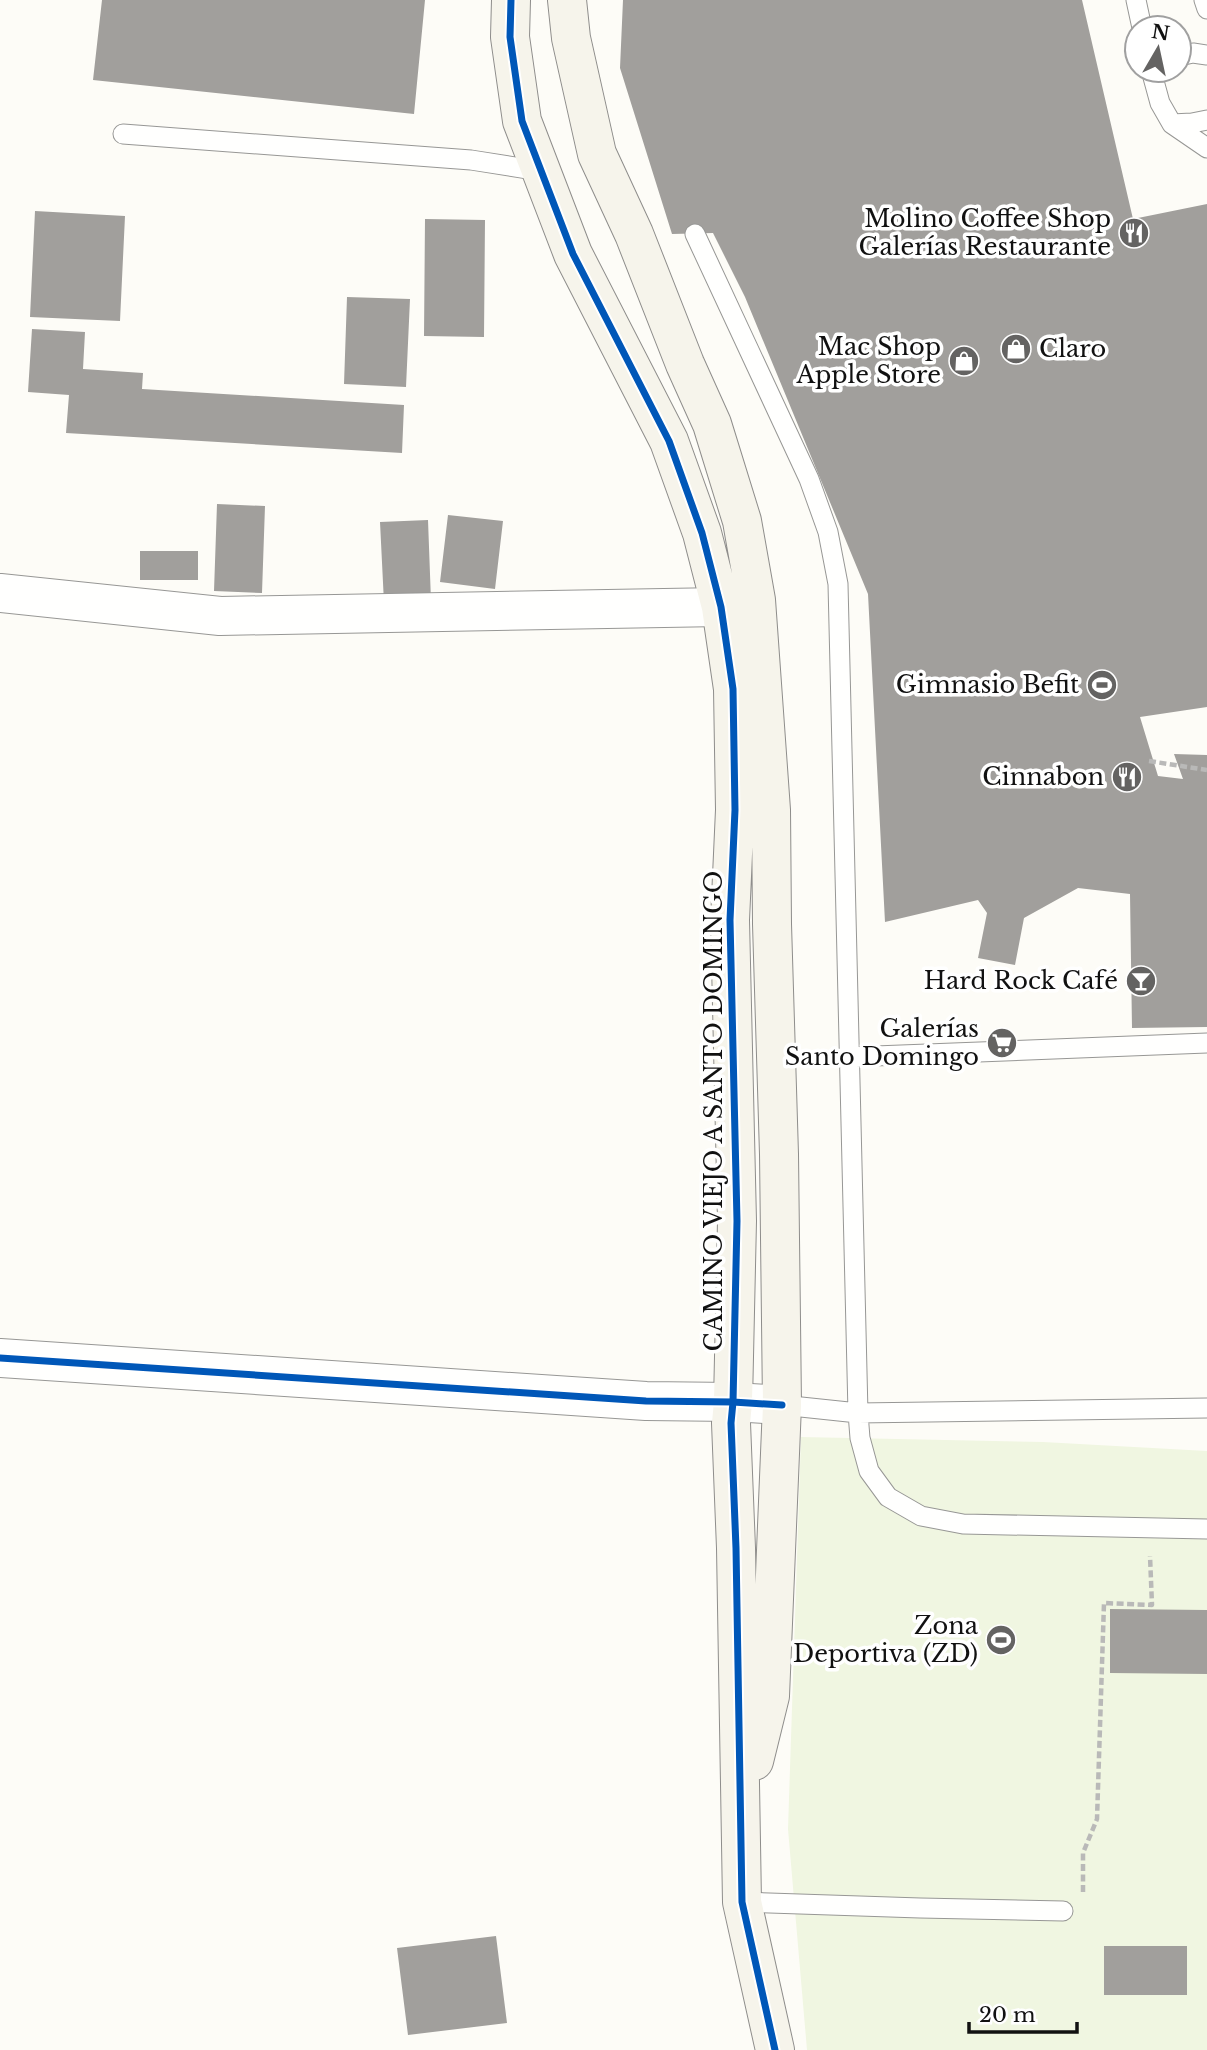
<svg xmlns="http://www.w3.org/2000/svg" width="1207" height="2050" font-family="'Libre Baskerville',serif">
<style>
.pitch{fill:#f0f6e1}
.building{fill:#a19f9c}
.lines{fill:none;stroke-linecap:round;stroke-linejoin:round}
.lane-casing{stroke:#979795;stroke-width:21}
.street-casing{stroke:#979795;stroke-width:40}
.secondary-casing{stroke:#8e8d8b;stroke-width:40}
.path{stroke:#b9b9b8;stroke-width:4.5;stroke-dasharray:7 3.5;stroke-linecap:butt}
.lane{stroke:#fffffe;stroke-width:19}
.street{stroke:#fffffe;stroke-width:38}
.secondary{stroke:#f6f4eb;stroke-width:38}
.cycleway-casing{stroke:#fff;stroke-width:11}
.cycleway{stroke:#0057b8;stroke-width:7}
.labels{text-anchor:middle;stroke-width:7;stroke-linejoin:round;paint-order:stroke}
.poi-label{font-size:24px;fill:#111;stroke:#fff;text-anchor:end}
.street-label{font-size:24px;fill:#111;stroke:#fff}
</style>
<rect width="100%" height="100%" fill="#fdfcf7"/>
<path class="pitch" d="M801,1437l242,5 164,9v599h-400l-19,-221z"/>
<path class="building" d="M102,0h323l-11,114 -321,-34z
M623,0h459l51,219 74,-15v503l-67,10 18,59 25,3 -9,-25 33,1v272l-75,1 -2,-134 -52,-6 -54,30 -9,47 -37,-7 9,-45 -9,-13 -93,22 -17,-328 -123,-297 -32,-64 -41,1 -52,-166z
M35,211l90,5 -5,105 -90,-4z
M425,219l60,1 -1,117 -60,-1z
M347,297l63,2 -4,88 -62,-3z
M32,329l53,3 -2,37 60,4 -1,16 262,16 -2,48 -336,-20 3,-38 -41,-3z
M217,504l48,2 -3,87 -48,-2z
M448,515l55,6 -8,68 -55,-7z
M428,520l3,81 -47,2 -4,-81z
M140,551h58v29h-58z
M1110,1609l97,1v64l-97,-1z
M496,1936l11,87 -99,12 -11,-87z
M1104,1946h83v49h-83z"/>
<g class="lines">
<g class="lane-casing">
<path id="lane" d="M1136,0l6,28
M1204,0l3,9
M1179,56l14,-3 14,2
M1151,70l9,33 12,21 35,24
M1172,124l20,-1 15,-3
M123,134l348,26 69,11
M695,234l114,245 19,53 10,52 20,829 2,25 9,33 19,26 33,19 42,8 244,5
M849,1057l358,-14
M782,1405l76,8 349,-5
M742,1902l178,6 143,3"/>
</g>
<g class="street-casing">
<path id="street" d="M0,593l220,23 501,-9
M0,1358l646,43 87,1 49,3"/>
</g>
<g class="secondary-casing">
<path id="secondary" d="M511,0l-1,37 12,84 51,133 96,187 33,92 19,74 12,82 2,121 -5,110 7,301 -4,181 -2,21 5,125 6,354 33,148
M567,0l4,38 26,116 37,80 51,130 27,60 30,97 14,79 15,210 1,114 7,230 3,251 -12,291 -16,65"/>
</g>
<path class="path" d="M1149,761l58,9
M1083,1892v-39l14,-34 7,-216 48,2 -2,-49"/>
<use href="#lane" class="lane"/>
<use href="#street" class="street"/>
<use href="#secondary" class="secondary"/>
<g class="cycleway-casing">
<path id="cycleway" d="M511,0l-1,37 12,84 51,133 96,187 33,92 19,74 12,82 2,121 -5,110 7,301 -4,181 -2,21 5,125 6,354 33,148
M0,1358l646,43 87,1 49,3"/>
</g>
<use href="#cycleway" class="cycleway"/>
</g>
<defs>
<g id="restaurant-disc" transform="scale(1.575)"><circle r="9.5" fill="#646362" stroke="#fff"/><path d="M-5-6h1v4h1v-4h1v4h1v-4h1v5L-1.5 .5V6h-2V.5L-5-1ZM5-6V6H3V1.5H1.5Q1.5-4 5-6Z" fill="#fff"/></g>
<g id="shop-disc" transform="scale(1.575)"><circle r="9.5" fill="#646362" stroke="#fff"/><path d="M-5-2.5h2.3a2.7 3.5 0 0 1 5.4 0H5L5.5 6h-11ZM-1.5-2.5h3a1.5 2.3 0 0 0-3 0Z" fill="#fff"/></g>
<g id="stadium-disc" transform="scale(1.575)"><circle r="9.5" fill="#646362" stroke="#fff"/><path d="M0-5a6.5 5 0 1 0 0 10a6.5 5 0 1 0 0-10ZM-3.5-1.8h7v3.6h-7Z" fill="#fff"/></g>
<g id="bar-disc" transform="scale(1.575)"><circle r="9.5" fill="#646362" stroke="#fff"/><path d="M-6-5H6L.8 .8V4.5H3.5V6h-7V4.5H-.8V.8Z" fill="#fff"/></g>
<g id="supermarket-disc" transform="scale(1.575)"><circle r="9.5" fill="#646362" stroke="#fff"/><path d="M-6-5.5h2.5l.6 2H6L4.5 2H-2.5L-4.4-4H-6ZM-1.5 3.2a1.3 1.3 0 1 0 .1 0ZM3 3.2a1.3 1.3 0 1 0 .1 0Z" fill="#fff"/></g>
</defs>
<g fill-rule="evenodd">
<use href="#restaurant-disc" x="1134" y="233"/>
<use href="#shop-disc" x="1016" y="349"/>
<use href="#shop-disc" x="964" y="361"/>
<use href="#stadium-disc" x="1102" y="685"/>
<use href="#restaurant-disc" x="1127" y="777"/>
<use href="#bar-disc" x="1141" y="981"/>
<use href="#supermarket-disc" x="1002" y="1043"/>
<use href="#stadium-disc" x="1001" y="1640"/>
</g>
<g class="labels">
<g class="poi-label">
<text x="1111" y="227">Molino Coffee Shop<tspan x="1111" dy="28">Galerías Restaurante</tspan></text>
<text x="941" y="355">Mac Shop<tspan x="941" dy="28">Apple Store</tspan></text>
<text x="1039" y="357" text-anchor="start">Claro</text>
<text x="1079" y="693">Gimnasio Befit</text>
<text x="1104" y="785">Cinnabon</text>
<text x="1118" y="989">Hard Rock Café</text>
<text x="979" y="1037">Galerías<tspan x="979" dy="28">Santo Domingo</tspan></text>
<text x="978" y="1634">Zona<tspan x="978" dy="28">Deportiva (ZD)</tspan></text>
</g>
<g class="street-label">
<text transform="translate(714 1111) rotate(-90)" y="8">CAMINO VIEJO A SANTO DOMINGO</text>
</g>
</g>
<g transform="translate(1158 49) rotate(9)"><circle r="33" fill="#ffffff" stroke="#a0a0a0" stroke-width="2"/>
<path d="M0-5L12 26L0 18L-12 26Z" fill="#646362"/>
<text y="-10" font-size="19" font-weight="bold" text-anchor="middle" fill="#111111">N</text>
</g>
<path d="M969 2022v10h108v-10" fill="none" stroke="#111111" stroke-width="3.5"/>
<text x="979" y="2022" font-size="21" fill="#111111" stroke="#ffffff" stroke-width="5" paint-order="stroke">20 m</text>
</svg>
